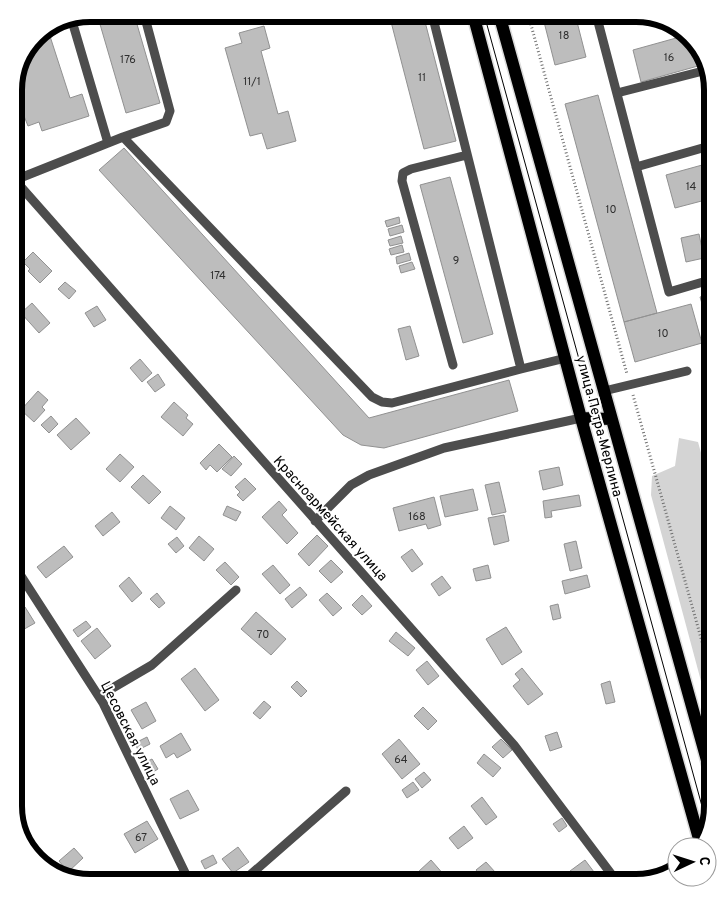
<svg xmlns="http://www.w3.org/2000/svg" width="727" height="897" font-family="Overpass,sans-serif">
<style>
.green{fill:#d4d4d4}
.building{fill:#bdbdbd;stroke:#919191}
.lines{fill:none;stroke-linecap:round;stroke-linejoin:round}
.major-casing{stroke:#dbdbdb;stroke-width:15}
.path{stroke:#6f6f6f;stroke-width:3;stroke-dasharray:1 2.5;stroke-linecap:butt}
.minor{stroke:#4d4d4d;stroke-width:9}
.major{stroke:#000;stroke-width:12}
.tram{stroke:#000;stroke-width:1}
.labels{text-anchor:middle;stroke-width:4;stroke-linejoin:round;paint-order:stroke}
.number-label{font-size:11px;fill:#2f2f2f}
.street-label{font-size:14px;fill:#000;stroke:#fff}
.rim{fill:none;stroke:#000;stroke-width:6}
</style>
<rect width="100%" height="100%" fill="#fff"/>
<path class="green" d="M713,421v43l-11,-39z
M679,438l19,4 15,54v204l-8,-4 -54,-201 1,-19 23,-10z"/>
<path class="building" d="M97,14h37l26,89 -34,10z
M389,14h34l33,127 -32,8z
M542,14h33l11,43 -31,8z
M264,26l6,22 -9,3 17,63 10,-3 8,30 -29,8 -5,-16 -12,3 -25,-88 17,-5 -3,-10z
M48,30l22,68 12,-4 7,22 -47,15 -3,-9 -11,4 -4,-10 -9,3 -1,-34 26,-52z
M687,35l13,13 5,16 -64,18 -8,-32z
M598,95l59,218 -33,9 -59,-218z
M124,148l245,270 140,-38 9,31 -134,37 -23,-3 -18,-10 -244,-265z
M713,162v36l-38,10 -9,-33z
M450,177l43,157 -30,9 -43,-158z
M399,217l1,6 -13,4 -2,-6z
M402,225l2,7 -14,4 -2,-7z
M699,234l5,24 -18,4 -5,-24z
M401,236l2,7 -13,3 -2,-6z
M402,245l2,7 -13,3 -2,-6z
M33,252l19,19 -12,12 -12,-12 2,-2 -7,-7z
M409,253l2,7 -14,4 -1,-7z
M412,262l3,7 -14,4 -2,-7z
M65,282l11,9 -7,8 -11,-10z
M713,293v36l-3,1 -10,-33z
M32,303l18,20 -11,10 -18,-20z
M691,304l11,39 -67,19 -11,-40z
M97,306l9,14 -12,7 -9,-14z
M410,326l9,30 -13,4 -8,-31z
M140,359l12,14 -10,9 -12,-14z
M158,374l7,11 -10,7 -8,-10z
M38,391l10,9 -6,7 3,3 -11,12 -13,-12z
M174,402l14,13 -2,3 7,6 -10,12 -22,-19z
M51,416l7,8 -9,9 -8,-8z
M76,418l14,15 -19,17 -14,-15z
M219,444l13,13 -15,15 -7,-7 -4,5 -6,-7z
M120,454l14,13 -14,15 -14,-13z
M234,456l8,8 -11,12 -9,-7z
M559,467l4,18 -20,5 -4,-19z
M143,475l18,17 -12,12 -18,-17z
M245,478l11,11 -13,12 -6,-6 3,-3 -5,-5z
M499,482l7,30 -14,3 -7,-30z
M14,487l8,13 -8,6z
M473,489l5,21 -33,7 -5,-21z
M579,495l2,11 -30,5 1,6 -7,1 -2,-17z
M434,497l7,28 -13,4 -2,-5 -27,7 -6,-23z
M279,501l8,9 -5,5 16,18 -11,11 -25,-27z
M170,506l15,12 -9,12 -15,-12z
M227,506l14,6 -5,9 -13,-6z
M112,512l8,10 -17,14 -8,-10z
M504,515l5,26 -15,4 -6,-27z
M317,535l11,11 -19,20 -11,-12z
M199,536l15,13 -10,12 -15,-13z
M177,537l7,9 -8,7 -8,-9z
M576,541l6,27 -12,3 -6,-27z
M64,546l9,11 -27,21 -9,-11z
M412,549l11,15 -11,8 -11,-15z
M331,560l12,12 -12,11 -12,-12z
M225,562l14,15 -8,8 -15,-15z
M273,565l17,20 -10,9 -18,-20z
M488,565l3,13 -15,3 -3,-12z
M587,575l3,12 -25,7 -3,-13z
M442,576l9,12 -12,8 -8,-12z
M129,577l13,16 -10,9 -13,-16z
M300,587l7,8 -15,13 -7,-9z
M157,593l8,10 -6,5 -9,-9z
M327,593l15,15 -9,8 -14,-16z
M362,595l10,11 -10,9 -10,-10z
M558,604l3,14 -8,2 -3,-14z
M25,607l10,16 -16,9 -2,-3 -3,3v-18z
M256,612l30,27 -15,16 -30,-26z
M86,621l5,6 -13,10 -5,-7z
M506,627l16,25 -20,13 -16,-26z
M97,628l14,18 -16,13 -14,-18z
M396,632l19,16 -7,8 -19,-15z
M427,661l12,15 -11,9 -12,-15z
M195,668l24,32 -14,11 -24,-32z
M522,668l21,26 -15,11 -15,-19 7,-6 -5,-6z
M297,681l10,10 -6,6 -10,-10z
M610,681l5,21 -9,2 -5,-20z
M264,701l7,6 -11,12 -7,-6z
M146,702l10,19 -14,8 -11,-19z
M423,707l14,14 -9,9 -14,-14z
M557,732l5,15 -12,4 -5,-15z
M181,733l10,17 -14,8 -3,-5 -8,5 -6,-12z
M147,737l3,7 -12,6 -3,-7z
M399,739l21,25 -18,15 -20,-25z
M501,739l11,11 -9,8 -11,-11z
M484,754l17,14 -8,9 -16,-14z
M152,759l6,10 -8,5 -6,-11z
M424,772l7,8 -9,8 -7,-9z
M413,782l6,8 -12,8 -5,-8z
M188,790l11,20 -19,9 -10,-20z
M482,797l15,20 -11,8 -15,-19z
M562,818l5,8 -8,6 -6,-8z
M147,821l11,18 -23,14 -11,-19z
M464,826l9,12 -15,11 -9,-11z
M238,847l11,15 -16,11 -11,-14z
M74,848l9,10 -15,14 -9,-11z
M213,855l4,8 -12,6 -4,-8z
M431,860l14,16 -8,7h-8l-11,-11z
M585,860l12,16 -10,7h-8l-9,-12z
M486,862l19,21h-18l-11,-13z"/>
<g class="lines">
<g class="major-casing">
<path id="major" d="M473,14l108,404 120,428
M499,14l214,768
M581,418l30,1"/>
</g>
<path class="path" d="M528,14l99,360
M633,395l80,286"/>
<path class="minor" d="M432,14l89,355 45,-11
M596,14l73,278 44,-13
M72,21l36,122
M617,93l90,-23
M123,137l43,-15 4,-11 -26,-97
M636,167l77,-22
M14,179l500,566 104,138
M15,180l108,-43 249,260 10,5 10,1 129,-34
M453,365l-51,-184 1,-8 8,-4 56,-14
M604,391l83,-20
M315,521l36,-36 18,-10 75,-27 137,-30
M21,576l82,127 87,180
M99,696l53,-31 84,-75
M699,731l14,-4
M241,883l105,-92"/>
<use href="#major" class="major"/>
<path class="tram" d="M484,14l224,814"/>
</g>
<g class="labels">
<g class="number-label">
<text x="564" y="39">18</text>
<text x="669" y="61">16</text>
<text x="128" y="63">176</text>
<text x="422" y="81">11</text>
<text x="252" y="85">11/1</text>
<text x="691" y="190">14</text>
<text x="611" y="213">10</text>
<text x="456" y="264">9</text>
<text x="218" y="279">174</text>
<text x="663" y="337">10</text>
<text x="417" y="520">168</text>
<text x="263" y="638">70</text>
<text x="401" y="763">64</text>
<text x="141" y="841">67</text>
</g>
<g class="street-label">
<text transform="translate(600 426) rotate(75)" y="5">улица Петра Мерлина</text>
<text transform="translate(331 518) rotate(48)" y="5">Красноармейская улица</text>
<text transform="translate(131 733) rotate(63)" y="5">Цесовская улица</text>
</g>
</g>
<path d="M0 0H727V897H0ZM90 22H636A68 68 0 0 1 704 90V806A68 68 0 0 1 636 874H90A68 68 0 0 1 22 806V90A68 68 0 0 1 90 22Z" fill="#fff" fill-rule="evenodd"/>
<path class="rim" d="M90 22H636A68 68 0 0 1 704 90V806A68 68 0 0 1 636 874H90A68 68 0 0 1 22 806V90A68 68 0 0 1 90 22Z"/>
<g transform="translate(692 862) rotate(86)"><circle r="24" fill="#ffffff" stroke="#999999"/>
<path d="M0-4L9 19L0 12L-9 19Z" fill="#000000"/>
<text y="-8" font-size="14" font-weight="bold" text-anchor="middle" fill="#000000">С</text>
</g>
</svg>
